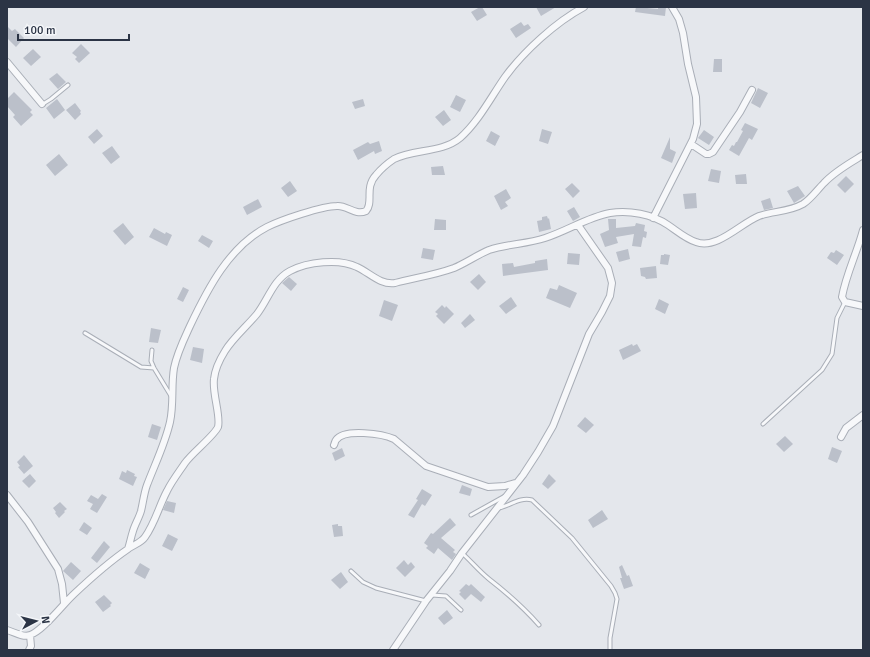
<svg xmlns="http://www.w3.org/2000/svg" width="870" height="657" font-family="Signika,sans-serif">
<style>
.building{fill:#bbc0ca}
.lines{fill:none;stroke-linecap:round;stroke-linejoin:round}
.lane-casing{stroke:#a9aeb7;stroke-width:5}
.street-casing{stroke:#a9aeb7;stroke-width:8}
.lane{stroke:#f7f8fa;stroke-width:3}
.street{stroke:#f7f8fa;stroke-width:6}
</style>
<rect width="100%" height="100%" fill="#e4e7ec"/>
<path class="building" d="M480,7h2l5,8 -10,6 -6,-9z
M536,7h20l-15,9z
M636,7l22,2v-2h8l-1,9 -30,-4z
M521,22l3,4 4,-2 3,4 -15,10 -6,-9z
M7,26l5,5 3,-2 9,9 -8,9 -9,-9z
M81,44l9,9 -11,10 -4,-4 2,-2 -5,-4z
M33,49l8,8 -10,9 -8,-8z
M714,59h8v13h-9z
M57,73l9,9 -8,7 -9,-10z
M758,88l10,5 -8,15 -9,-5z
M14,92l18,18 -2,2 3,3 -12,11 -8,-9 2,-2 -8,-9v-7z
M456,95l10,5 -6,12 -10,-5z
M57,99l8,11 -11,9 -8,-11z
M363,99l2,7 -10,3 -3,-7z
M75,103l6,8 -1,1 1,2 -6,6 -9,-10z
M444,110l7,10 -8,6 -8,-9z
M745,123l13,6 -6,11 -3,-2 -10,18 -10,-6 3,-5 2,1 2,-4h1l6,-11 -2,-1z
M97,129l6,7 -9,8 -6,-7z
M542,129l10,3 -4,12 -9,-3z
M704,130l10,7 -5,8 -11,-7z
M491,131l9,5 -5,10 -9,-5z
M670,137v12l6,3 -4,11 -11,-5z
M379,141l3,10 -7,3 -1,-3 -16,9 -5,-10 15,-8 2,2z
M112,146l8,11 -9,7 -9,-11z
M59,154l9,11 -13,11 -9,-11z
M443,166l2,9h-13l-1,-8z
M711,169l10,2 -2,12 -11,-2z
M746,174l1,10h-11l-1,-9z
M846,176l8,8 -9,9 -8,-8z
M290,181l7,10 -9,6 -7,-9z
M572,183l8,8 -7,7 -8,-9z
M798,186l7,10 -11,7 -7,-12z
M506,189l5,9 -6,4 3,4 -7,4 -7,-14z
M696,193l1,15 -12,1 -2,-15z
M770,198l3,10 -9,2 -3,-9z
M258,199l4,8 -15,8 -4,-8z
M574,207l6,10 -7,4 -6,-10z
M547,216l1,3 1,-1 2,11 -12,3 -2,-11 5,-1v-3z
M435,219l11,1v10h-12z
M608,219h8v9l19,-2 1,-3 9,2 -1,6 3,1 -1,6 -3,-1 -2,10 -9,-1 2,-12 -18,3 2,6 -13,4 -5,-13 9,-4z
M123,223l11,14 -9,8 -12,-14z
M154,228l11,6 1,-2 6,3 -5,11 -18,-9z
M202,235l11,6 -4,7 -11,-7z
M423,248l12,2 -2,10 -12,-2z
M628,249l2,10 -11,3 -3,-10z
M836,250l8,5 -7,10 -10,-7 4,-6 3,1z
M568,253l12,1 -1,11 -12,-1z
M664,254l6,1 -2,10 -8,-1 1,-9h3z
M547,259l1,11 -45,6 -1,-12 11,-1 1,4 21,-4v-2z
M656,266l1,12 -11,1 -1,-2 -4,-1 -1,-8z
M479,274l7,8 -8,8 -8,-8z
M289,277l8,7 -6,7 -9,-8z
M559,285l18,8 -7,15 -24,-10 4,-10 7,2z
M183,287l6,3 -6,12 -6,-3z
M511,297l6,9 -11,8 -7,-8z
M659,299l10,5 -4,10 -10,-5z
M384,300l14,5 -6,16 -13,-5z
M442,305l3,3 1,-2 8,8 -10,10 -8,-8 2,-2 -3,-2z
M470,314l5,6 -10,8 -4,-5z
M151,328l10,2 -3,13 -9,-1z
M632,344l1,2 4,-2 4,7 -18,9 -4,-10z
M193,347l11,2 -2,14 -12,-3z
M585,417l9,8 -8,8 -9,-7z
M152,424l9,3 -4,13 -9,-3z
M785,436l8,8 -9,8 -8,-8z
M832,447l10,4 -5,12 -9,-4z
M342,448l3,8 -10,5 -3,-8z
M24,455l9,11 -9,8 -6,-7 2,-1 -3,-4z
M127,470l8,4 -1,2 3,1 -4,9 -14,-7 3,-8 4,2z
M30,474l6,7 -7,7 -7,-7z
M549,474l7,7 -8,8 -6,-5z
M462,485l10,4 -2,7 -11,-3z
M422,489l10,6 -7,11 -3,-2 -8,14 -6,-3 10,-15 -2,-1z
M102,494l5,3 -10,16 -7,-4 3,-5 -6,-3 4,-6 7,4z
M167,501l9,2 -2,10 -11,-3z
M60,502l7,7 -3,2 1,1 -6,6 -4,-5 1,-1 -3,-4z
M602,510l6,9 -15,9 -5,-8z
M450,518l6,7 -15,13 14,12 -2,2 3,2 -4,6 -14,-12 -4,6 -8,-6 2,-2 -4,-3 7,-10 2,1z
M84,522l8,6 -5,7 -8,-5z
M338,524v2h4l1,10 -9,1 -2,-12z
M168,534l10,5 -6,12 -10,-5z
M104,541l6,6 -13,16 -6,-5z
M404,560l4,5 3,-3 4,5 -10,10 -9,-9z
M71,562l10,9 -8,9 -10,-9z
M140,563l10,6 -5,10 -11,-6z
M622,565l5,11 2,-1 4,11 -9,3 -4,-11h2l-3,-11z
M341,572l7,10 -8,7 -9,-9z
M466,584l3,2 2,-2 14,13 -4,5 -10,-8 -6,6 -6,-6 2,-2 -2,-1z
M104,595l8,8 -2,2 1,1 -8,6 -8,-10z
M447,610l6,8 -9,7 -6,-7z"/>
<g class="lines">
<g class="lane-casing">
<path id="lane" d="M43,104l8,-5 17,-14
M85,333l56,34 13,1
M152,350l-1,11 3,7 17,28
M763,424l59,-54 10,-16 5,-36 8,-16
M499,508c12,-3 21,-11 33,-8l40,38 39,48 4,7 2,6 -7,39v12
M471,515l34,-19
M462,553c9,8 17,18 27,26 18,14 35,29 50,46
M351,571l12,11 13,6 50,13
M432,595l14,1 15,14"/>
</g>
<g class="street-casing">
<path id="street" d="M7,62l35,42
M691,144l15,10h3l4,-2 27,-40 12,-22
M653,218l40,-79 4,-15 -1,-27 -8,-33 -5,-31 -4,-14 -7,-12
M863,230c-6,23 -17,44 -21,67l3,5 18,4
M841,437l5,-9 17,-13
M334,445c1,-2 1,-4 2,-5 8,-12 47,-6 58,-1l32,27 62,21 17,-1 10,-3
M7,495l21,27 30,47 4,15 2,19
M128,549c2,-6 3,-12 5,-18 2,-7 6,-13 8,-20 2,-8 3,-18 6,-26 8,-21 18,-41 23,-63 4,-18 1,-36 4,-54 3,-15 10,-29 16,-42 18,-38 39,-79 77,-99 14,-7 55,-21 70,-21 10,-1 18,10 29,5 8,-9 -2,-23 10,-36 5,-6 12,-12 18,-16 20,-10 48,-6 66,-21 19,-17 31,-41 45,-61 19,-26 51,-55 79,-70
M7,630c7,2 16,8 23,5 13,-4 33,-31 44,-41 17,-16 35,-32 54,-45 5,-4 13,-6 17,-12 10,-14 14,-31 22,-46 5,-10 12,-19 18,-28 7,-10 29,-27 33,-36 3,-11 -6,-34 -4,-48 1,-10 6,-20 11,-28 7,-12 23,-26 32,-37 11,-14 16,-34 33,-43 17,-9 49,-13 67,-4 13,6 23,18 38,16 19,-5 40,-8 59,-15 12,-5 23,-13 35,-18 18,-6 38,-6 56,-12 22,-7 43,-21 65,-25 19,-3 42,1 58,12 9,6 18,14 28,17 21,8 45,-19 63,-26 14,-5 30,-4 44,-12 8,-5 14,-14 21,-21 11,-12 26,-20 39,-28
M29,650l2,-4 -1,-11
M393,650l33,-49 24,-30 12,-18 61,-78 15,-23 15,-26 36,-92 13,-22 8,-16 2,-13 -4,-15 -30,-43"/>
</g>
<use href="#lane" class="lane"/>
<use href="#street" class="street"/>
</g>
<rect width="870" height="657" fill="none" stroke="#2b3445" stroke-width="16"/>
<g transform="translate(36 621) rotate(83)" stroke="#f4f6f9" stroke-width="3" paint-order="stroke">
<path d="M0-3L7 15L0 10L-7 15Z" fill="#2b3445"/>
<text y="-6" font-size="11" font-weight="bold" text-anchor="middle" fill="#2b3445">N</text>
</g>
<path d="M18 34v6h111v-6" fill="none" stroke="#2b3445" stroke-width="2"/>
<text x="24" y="34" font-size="12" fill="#2b3445" stroke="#f4f6f9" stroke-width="3" paint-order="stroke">100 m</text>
</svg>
